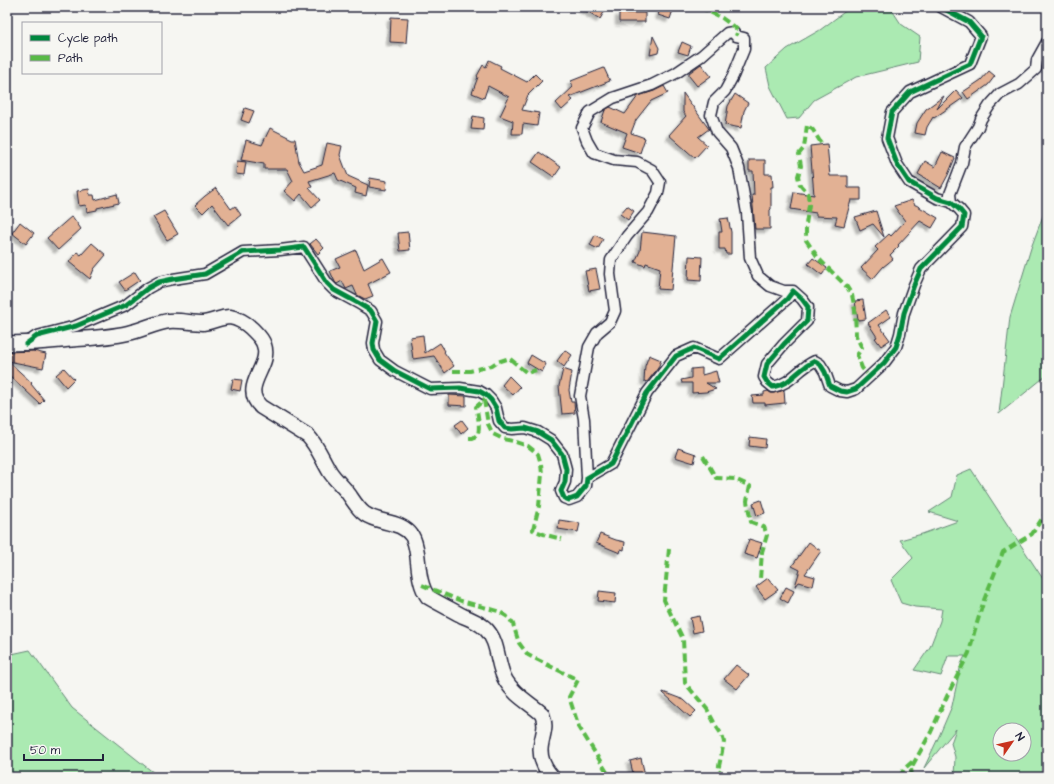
<svg xmlns="http://www.w3.org/2000/svg" width="1054" height="784" font-family="'Architects Daughter',sans-serif">
<style>
.green{fill:#abeab2;stroke:#668676;fill-rule:evenodd}
.building{fill:#e2b194;stroke:#22223b;filter:url(#shadow)}
.lines{fill:none;stroke-linecap:round;stroke-linejoin:round}
.minor-casing{stroke:#22223b;stroke-width:13}
.secondary-casing{stroke:#22223b;stroke-width:17}
.minor{stroke:#f6f6f2;stroke-width:10}
.secondary{stroke:#f6f6f2;stroke-width:14}
.quiet{stroke:#58b947;stroke-width:4;stroke-dasharray:8 4;stroke-linecap:butt}
.cycleway-casing{stroke:#f6f6f2;stroke-width:8}
.cycleway{stroke:#00873e;stroke-width:5}
</style>
<defs>
<filter id="shadow"><feDropShadow dx="-3.5" dy="3.5" stdDeviation="1" flood-color="#0004"/></filter>
</defs>
<rect width="100%" height="100%" fill="#f6f6f2"/>
<filter id="ink" filterUnits="userSpaceOnUse"><feTurbulence type="fractalNoise" baseFrequency=".025" numOctaves="2"/><feDisplacementMap in="SourceGraphic" scale="8" xChannelSelector="R" yChannelSelector="G"/><feConvolveMatrix kernelMatrix="1 2 1 2 8 2 1 2 1" color-interpolation-filters="sRGB"/></filter>
<g filter="url(#ink)">
<path class="green" d="M851,7h39l11,17 19,13 -2,25 -62,15 -42,23 -15,18 -12,1 -17,-33 -4,-18 21,-19 33,-19z
M1047,205v170l-48,39 11,-97 21,-69z
M971,469l76,116v192h-93l1,-20 -4,-14 5,-14 -32,39 16,-34 12,-28 9,-42 4,-8h-17l-7,20 -27,-6 16,-23 10,-26 2,-12 -27,-2 -14,-4 -10,-23 22,-22 -13,-18 22,-6 36,-13 -29,-9 23,-15 5,-22zM1000,730h24v24h-24z
M30,650l42,58 87,69h-152v-122z"/>
<path class="building" d="M580,7h27l-7,12z
M661,7h13l-4,12 -12,-4z
M619,13h26v9h-26z
M391,17l17,1 -2,25 -16,-1z
M653,36l6,12 -1,5 -8,2z
M682,42l9,4 -3,9 -10,-3z
M489,60l12,6 -1,2 27,14 8,-8 7,7 -14,14 -6,15 17,3 -2,13 -14,-2 -1,10h-10l1,-13 -13,-5 9,-19 -21,-11 -4,12 -12,-5 6,-16 -1,-1 6,-11 3,2z
M701,64l10,12 -14,10 -8,-10v-3z
M604,68l6,13 -41,16 4,3 -11,10 -6,-7 17,-16 -2,-6z
M989,71l6,5 -7,9 -20,14 -5,-7 18,-12z
M664,86l4,7 -17,8 -15,19 -5,13 14,5 -5,15 -18,-6 5,-14 -26,-11 4,-12 5,-3 15,7 13,-18 16,-5z
M956,90l7,8 -29,20 -1,-1 -6,10 -2,8 -10,-2 2,-10 9,-14 18,-13 -7,13z
M683,93l26,36 -11,8 9,8 -12,13 -26,-23 17,-19 -3,-4z
M735,94l13,9 -4,8 -3,17 -16,-3 3,-19z
M245,108l9,3 -5,12 -8,-3z
M473,116l11,2 -1,12 -12,-1z
M270,128l22,11h3l4,23 5,9 18,-6 5,-22 15,3 -2,9 8,21 20,9 -2,11 -11,-3 1,-5 -18,-8 -3,-7 -26,8 3,6 -3,1 11,12 -8,7 -11,-13 -6,7 -11,-10 9,-10 -6,-12h-23v-5l-23,-4 5,-20 16,5z
M827,144l3,32h18v12h13v12h-10l-7,26 -9,-2 2,-7 -21,-1v-3l-25,-4 3,-17 20,3 -4,-49z
M539,152l22,15 -7,10 -22,-15z
M942,152l13,6 -7,17 -7,13 -23,-14 7,-13 10,6z
M749,160h16v14h7l1,13h-2v22l-1,1v19h-15l-3,-34h2l-1,-24h-4z
M237,161l9,1 -2,13 -8,-1z
M370,178l17,3 -1,9 -17,-3z
M216,188l15,21 4,-3 6,9 -13,10 -16,-21 -9,9 -8,-8 10,-9z
M89,189l1,6h4l1,5 22,-6 2,9 -22,5v2l-10,2 -1,-7 -7,1 -2,-15z
M912,200l3,5h1l22,13 -6,10 -12,-7 -22,24 1,1 -9,9 3,4 -10,8 -10,12 -12,-11 17,-18 -3,-3 14,-13 2,2 14,-15 -11,-15z
M627,206l7,5 -6,9 -8,-6z
M164,211l14,23 -11,6 -14,-23z
M876,211l8,26 -11,-13 -13,6 -5,-13z
M72,216l9,13 -23,21 -11,-12z
M728,218l3,14v22h-5l-1,-5h-6v-17h3l-2,-13z
M20,222l14,11 -8,11 -14,-11z
M408,232l2,18 -10,1 -2,-18z
M642,232l34,4 -5,54 -13,-1 2,-21 -14,-5 -1,3 -10,-4 5,-11z
M595,235l8,4 -5,10 -8,-4z
M316,239l8,9 -6,6 -8,-10z
M92,243l14,12 -12,14 -4,10 -21,-17 8,-10 4,3z
M356,250l8,19 19,-11 8,14 -23,12 5,12 -8,3 -8,-4 -4,-9 -7,3 -4,-8 -5,3 -2,-2 -5,-11 10,-4 -4,-8z
M689,256l13,1 -1,24 -13,-1z
M813,258l14,10 -5,7 -14,-11z
M596,269l4,20 -11,2 -4,-20z
M135,272l5,8 -15,10 -6,-8z
M863,300l3,19 -8,1 -3,-19z
M886,310l5,7 -12,8 11,15 -9,6 -6,-8 2,-1 -9,-14z
M423,335l2,18 15,-10 5,8 -1,1 10,14 -9,7 -11,-17 -21,3 -3,-22z
M565,350l7,5 -8,12 -7,-6z
M33,351l13,3 -3,14 -35,-7 24,22 -1,1 13,16 -4,4 -33,-31v-21z
M531,355l15,9 -4,8 -15,-9z
M649,355l12,5 -3,8 -11,14 -3,-1 1,-15z
M64,368l10,11 -8,8 -10,-12z
M702,368v7l14,-4 3,12h-13l10,6 -10,3 -14,1v-10h-10l-1,-3 10,-2v-9z
M563,369l9,3 -3,18 2,12h3l1,11 -13,1 -3,-28z
M509,376l11,11 -7,8 -11,-10z
M233,379l9,1 -2,11 -9,-2z
M784,390l1,13 -20,2v-2h-12l-1,-7 12,-1v-3l4,-1 3,2h3z
M449,395l17,1v10l-17,-1z
M462,420l6,8 -7,6 -6,-9z
M750,437l16,2 -1,9 -16,-2z
M678,448l18,6 -2,9 -19,-6z
M761,500l4,13 -8,3 -4,-13z
M559,520l21,3 -2,9 -20,-3z
M600,534l16,6 9,2 -1,8 -3,-1 -1,4 -24,-10z
M749,539l13,4 -5,15 -13,-4z
M809,542l12,9 -16,23 10,3 -2,9 -14,-4 -3,4h-1l5,-16 -8,-4z
M768,578l10,12 -13,9 -9,-12z
M786,587l8,4 -6,12 -8,-5z
M599,591l17,2 -1,10 -17,-2z
M699,616l3,15 -9,2 -3,-15z
M736,665l13,10 -12,14 -13,-10z
M663,692l21,8 12,11 -6,6 -27,-24z
M641,758l4,17 -11,2 -4,-16z"/>
<g class="lines">
<g class="minor-casing">
<path id="minor" d="M951,202l-1,-8 12,-31 3,-16 13,-20 3,-8 9,-14 10,-11 19,-10 17,-15 1,-9 10,-18
M28,342l9,-6 39,-10 50,-21 22,-17 11,-6 14,-3 32,-5 38,-22 37,-2 24,-3 23,36 7,7 24,13 13,8 6,10 -4,22 1,7 6,10 15,11 35,18 30,-1 19,3 7,4 5,5 5,8 3,13 6,7 7,1 13,-1 13,4 13,8 11,14 4,15 -1,13 -4,9 3,7 5,2 8,-3 9,-11 1,-8 24,-14 36,-71 29,-37 18,-8 25,11 68,-60 6,-8 9,8 6,8 -1,14 -23,23 -17,20 -3,13 3,5 6,5c20,-4 24,-18 42,-26l5,3 5,8 5,14 10,5 7,1 9,-3 28,-26 12,-16 4,-13 4,-21 10,-28 7,-16 41,-42 2,-12 -5,-6 -8,-7 -14,-4 -28,-16 -12,-18 -10,-26 5,-26 18,-20 60,-28 11,-28 -12,-14 -28,-15
M587,478l-3,-59 -4,-23 9,-49 8,-14 13,-11 5,-11 -5,-37 1,-14 16,-24 21,-24 10,-19 2,-11 -8,-12 -15,-8 -23,-2 -20,-7 -7,-12 -5,-13 8,-16 23,-14 39,-13 24,-12 25,-17 26,-23 6,-1 3,4 8,2v11l-11,27 -8,15 -11,11 -3,13 6,17 14,16 8,20 8,45 3,45 8,18 12,10 14,5h9"/>
</g>
<g class="secondary-casing">
<path id="secondary" d="M7,343c24,1 47,-2 70,-4 17,-1 34,-2 51,-6 14,-3 27,-10 41,-12 11,-1 23,2 34,2 9,-1 18,-6 27,-6 7,1 16,6 21,11 5,5 11,10 13,17 8,22 -25,41 -3,62l47,29c10,11 14,23 22,36 6,9 14,15 20,24 4,6 9,14 15,18 14,10 36,6 47,22 3,5 4,11 5,17 2,15 2,32 11,44 12,7 24,13 35,19 8,3 16,7 22,12 15,14 11,37 21,53 9,15 24,22 36,33 5,13 1,18 -1,31 -2,11 3,23 11,32"/>
</g>
<use href="#minor" class="minor"/>
<use href="#secondary" class="secondary"/>
<path class="quiet" d="M700,7l22,11 16,12 -2,6
M821,143l-8,-13 -6,-5 -3,23 -5,6 2,12 -3,10 2,9 8,9 1,11 -3,19v16l13,19 28,28 5,8 3,15 1,26 6,12 -5,7 5,13 7,8
M453,371h17l12,-3 9,-2 6,-4 12,-4 18,15 9,-3
M484,400l4,24 5,10 10,5 10,2 15,5 10,8 3,10 1,10 -3,32 -6,24 13,5 16,4
M469,438h4l5,-4c2,-6 0,-21 -2,-27l8,-7 1,-3
M703,456l13,22 19,1 15,7 -3,15 4,21 13,5 3,8 -5,17 -2,27
M669,549l-5,51 19,39 2,44 22,26 9,17 6,9 2,7 -6,29 8,6
M422,585l39,16 37,10 10,6 5,7 6,19 9,12 50,25 -9,17 10,30 31,50
M900,777l4,-8 9,-8
M912,777l-1,-9 20,-36 17,-38 21,-41 5,-20 10,-33 19,-48 29,-18 15,-23"/>
<g class="cycleway-casing">
<path id="cycleway" d="M26,344l11,-8 39,-10 50,-21 22,-17 11,-6 14,-3 32,-5 38,-22 37,-2 24,-3 23,36 7,7 24,13 13,8 6,10 -4,22 1,7 6,10 15,11 35,18 30,-1 19,3 7,4 5,5 5,8 3,13 6,7 7,1 13,-1 13,4 13,8 11,14 4,15 -1,13 -4,9 3,7 5,2 8,-3 9,-11 1,-8 24,-14 36,-71 29,-37 18,-8 25,11 68,-60 6,-8 9,8 6,8 -1,14 -23,23 -17,20 -3,13 3,5 6,5c20,-4 24,-18 42,-26l5,3 5,8 5,14 10,5 7,1 9,-3 28,-26 12,-16 4,-13 4,-21 10,-28 7,-16 41,-42 2,-12 -5,-6 -8,-7 -14,-4 -28,-16 -12,-18 -10,-26 5,-26 18,-20 60,-28 11,-28 -12,-14 -28,-15"/>
</g>
<use href="#cycleway" class="cycleway"/>
</g>
</g>
<rect width="1054" height="784" fill="none" stroke="#f6f6f2" stroke-width="24"/>
<rect x="12" y="12" width="1030" height="760" fill="none" stroke="#22223b" stroke-width="1.5" filter="url(#ink)"/>
<rect x="22" y="22" width="140" height="52" fill="#f6f6f2" stroke="#a1a1a9"/>
<rect x="30" y="35" width="20" height="6" fill="#00873e" stroke="#a1a1a9"/>
<text x="58" y="42" font-size="12" fill="#22223b">Cycle path</text>
<rect x="30" y="55" width="20" height="6" fill="#58b947" stroke="#a1a1a9"/>
<text x="58" y="62" font-size="12" fill="#22223b">Path</text>
<g transform="translate(1012 742) rotate(56)"><circle r="19" fill="#f6f6f2" stroke="#a1a1a9"/>
<path d="M0-3L7 15L0 10L-7 15Z" fill="#c8321e"/>
<text y="-6" font-size="11" font-weight="bold" text-anchor="middle" fill="#22223b">N</text>
</g>
<path d="M24 754v6h79v-6" fill="none" stroke="#22223b" stroke-width="2"/>
<text x="30" y="754" font-size="12" fill="#22223b" stroke="#f6f6f2" stroke-width="3" paint-order="stroke">50 m</text>
</svg>
